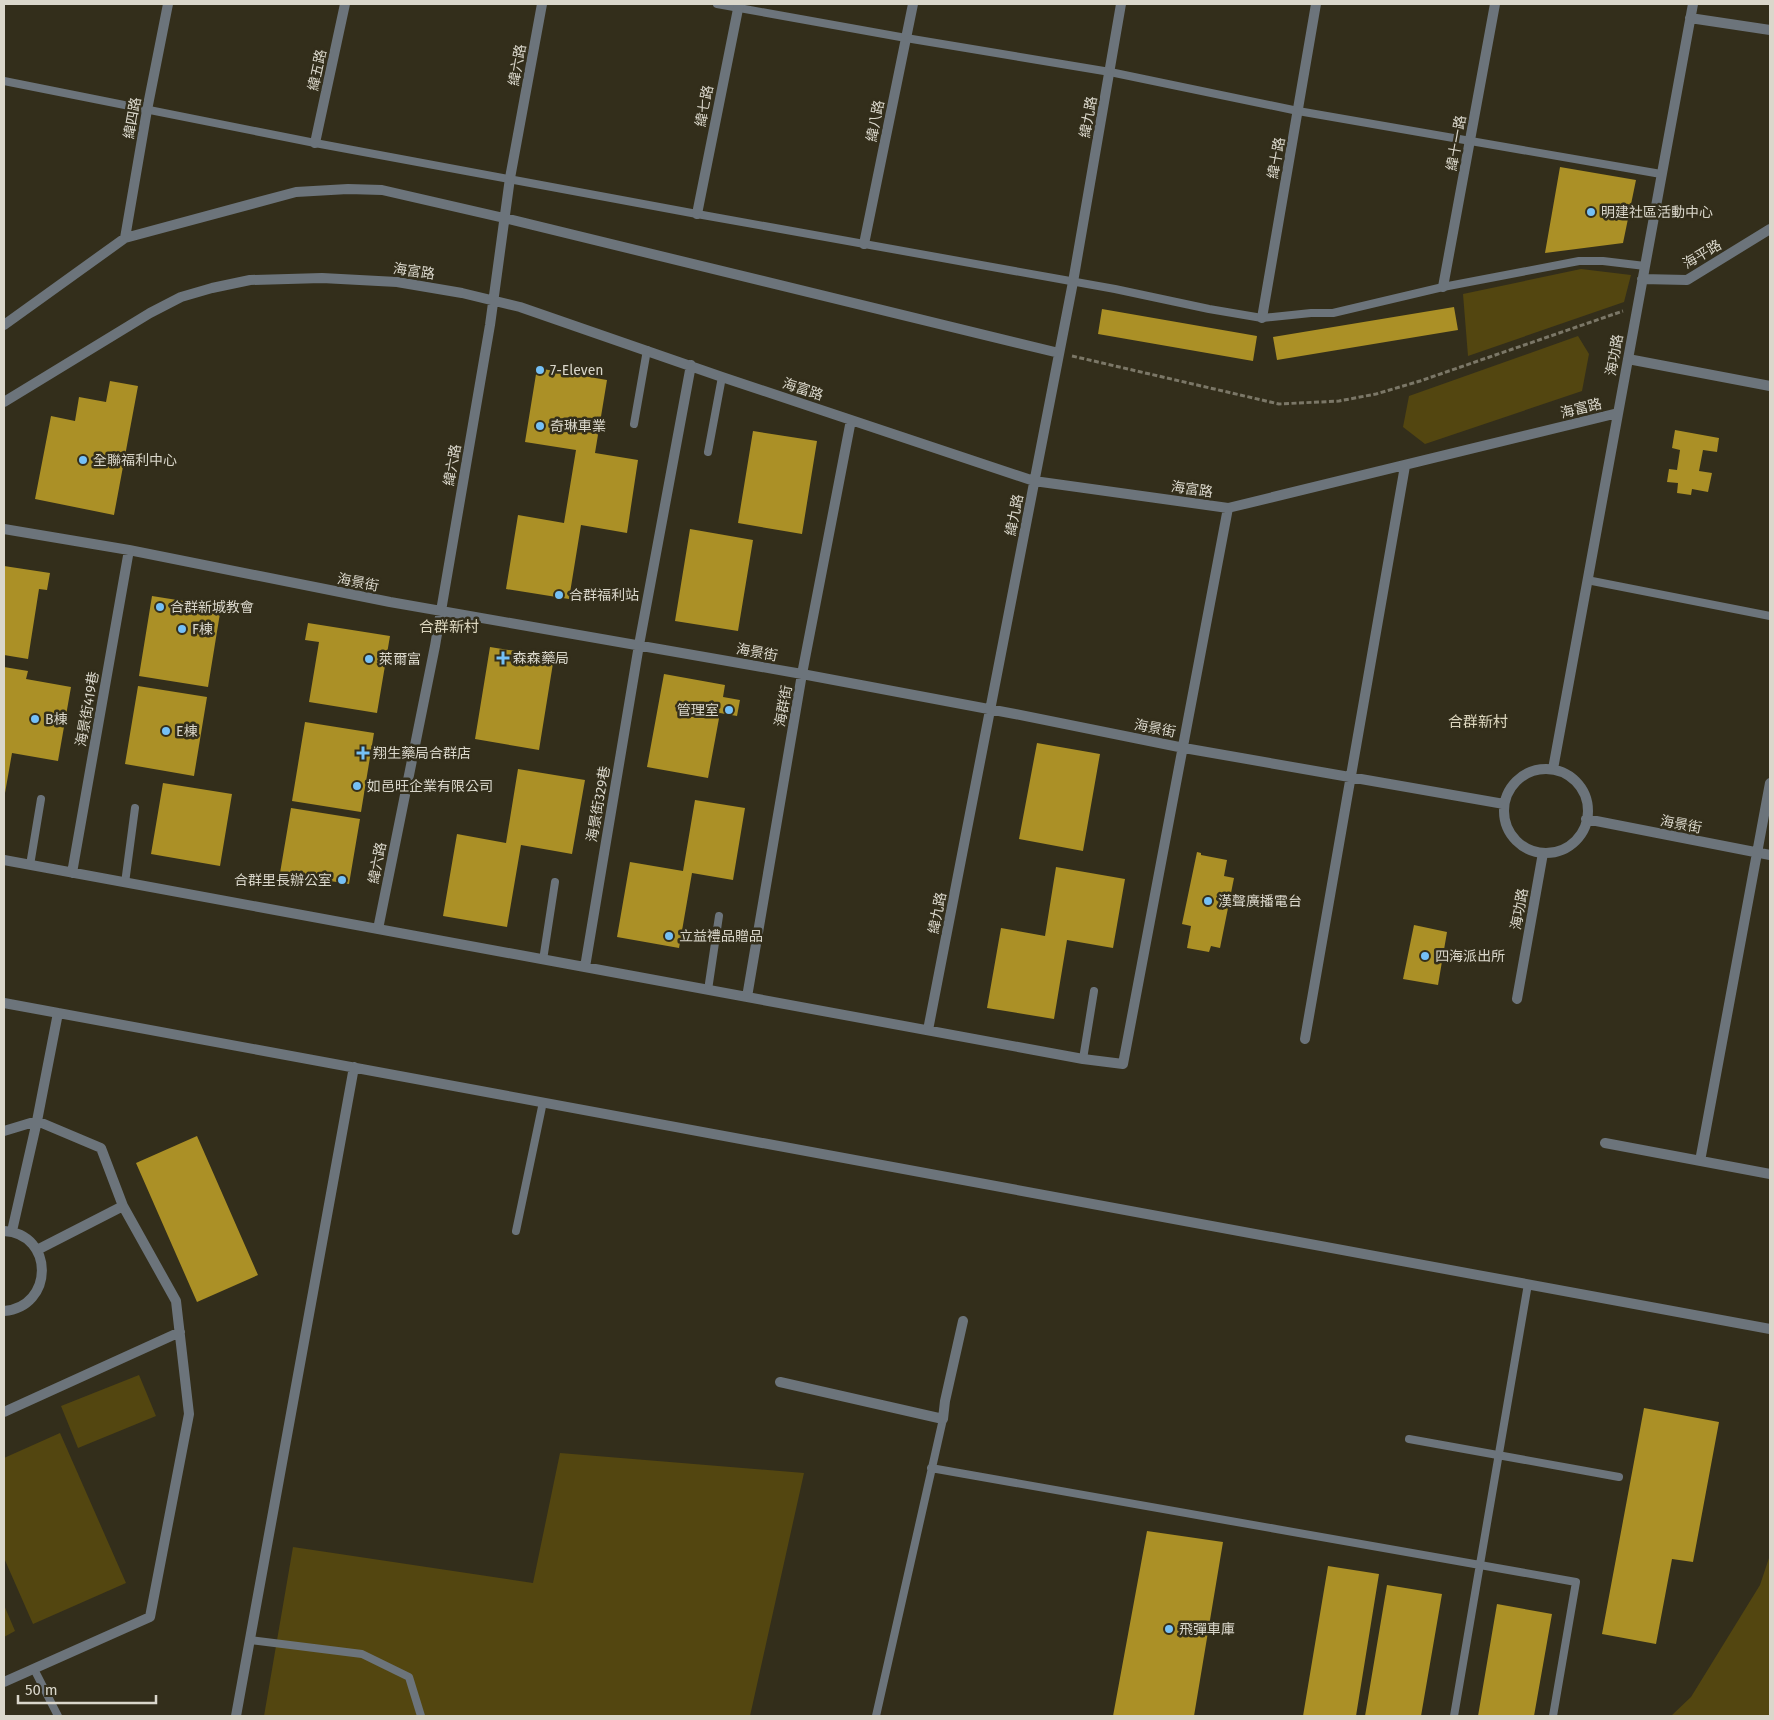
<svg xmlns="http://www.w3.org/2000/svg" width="1774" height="1720" font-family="'Fira Sans','Noto Sans TC',sans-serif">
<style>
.green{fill:#534610}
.building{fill:#ab9026}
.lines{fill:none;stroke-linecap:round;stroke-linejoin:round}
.path{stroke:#7b7767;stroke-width:3;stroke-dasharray:5 2.5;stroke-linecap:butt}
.lane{stroke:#6c747b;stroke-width:8}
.street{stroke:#6c747b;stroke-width:10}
.poi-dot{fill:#75c0f6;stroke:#332e1b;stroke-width:2}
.labels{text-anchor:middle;stroke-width:5;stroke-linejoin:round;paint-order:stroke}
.street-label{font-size:14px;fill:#dad7cb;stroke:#332e1b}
.poi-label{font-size:14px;fill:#dad7cb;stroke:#332e1b;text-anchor:start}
.neighbourhood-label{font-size:15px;fill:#dcd6be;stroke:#332e1b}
</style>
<rect width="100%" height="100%" fill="#332e1b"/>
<path class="green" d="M1581,269l50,6 -7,27 -156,54 -5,-62z
M1578,336l11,18 -7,37 -157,53 -22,-17 6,-31z
M139,1375l17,41 -78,32 -17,-42z
M60,1433l66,150 -93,41 -29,-66v-100z
M560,1453l244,20 -54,243h-486l29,-169 240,36z
M1770,1555v161h-99l20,-19 69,-112z
M4,1605l11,26 -11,6z"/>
<path class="building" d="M1560,167l76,13 -13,63 -78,10z
M1454,307l4,23 -181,30 -4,-23z
M1102,309l155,27 -4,25 -155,-27z
M537,368l70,12 -12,73 43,7 -11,73 -46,-8 -12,74 -63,-10 12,-74 46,8 12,-73 -51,-8z
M110,381l28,5 -24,129 -79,-16 16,-83 24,5 4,-24 27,5z
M1675,430l44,8 -2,14 -14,-2 -4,21 13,2 -4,19 -16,-3 -1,6 -14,-2 1,-10 -11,-1 2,-13 8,1 3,-20 -8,-2z
M753,431l64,10 -15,93 -64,-11z
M690,529l63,11 -15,91 -63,-10z
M4,566l46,7 -3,17 -8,-1 -11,70 -24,-4z
M152,596l69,11 -13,80 -69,-11z
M308,623l82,13 -13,77 -68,-11 10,-60 -14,-2z
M490,647l64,10 -15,93 -64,-11z
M4,667l24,4 -2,8 45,8 -13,74 -46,-8 -7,40z
M664,674l61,11 -2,12 17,3 -3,16 -17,-3 -12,65 -61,-11z
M138,686l69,11 -13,79 -69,-12z
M305,722l69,11 -13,79 -69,-11z
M1037,743l63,11 -17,97 -64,-12z
M518,769l67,11 -13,74 -51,-9 -14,82 -64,-11 14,-82 49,9z
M163,783l69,11 -12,72 -69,-12z
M695,800l50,8 -12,72 -41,-7 -13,75 -62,-11 13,-75 53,9z
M291,808l69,11 -11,65 -69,-11z
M1197,852l4,1v2l26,5 -3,16 10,2 -14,70 -9,-2 -2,6 -22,-4 4,-22 -9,-2z
M1056,867l69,12 -12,69 -46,-8 -13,79 -67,-11 14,-80 44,8z
M1414,925l33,7 -9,53 -35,-6z
M197,1136l61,139 -61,27 -61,-139z
M1644,1408l75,14 -26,140 -21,-3 -16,85 -54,-10z
M1147,1531l76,11 -29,174h-81z
M1328,1566l51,8 -23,142h-53z
M1387,1585l55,9 -21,122h-56z
M1497,1604l55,10 -18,102h-56z"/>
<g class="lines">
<path class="path" d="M1072,356l207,48 60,-3 37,-7 44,-13 203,-70"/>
<path class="lane" d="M717,4l189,34 204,34 188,39 363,63
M4,81l311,62 382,71 418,75 94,20 53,9 49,-5h22l110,-26 136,-26h24l42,5
M634,424l13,-74
M708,452l14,-75
M1587,580l183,36
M30,865l11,-66
M125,883l10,-75
M543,960l12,-78
M708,990l11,-74
M1083,1059l11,-68
M516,1231l27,-129
M1409,1439l210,38
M931,1468l645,114 -23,134
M250,1640l112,14 47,23 12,39
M34,1669l24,47
M876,1716l67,-297
M1454,1716l74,-432"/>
<path class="street" d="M1690,18l80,12
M315,143l30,-139
M697,214l42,-210
M125,238l22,-128 21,-106
M864,244l49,-240
M1642,279l45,1 83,-51
M1443,287l52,-283
M1262,318l54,-314
M4,325l121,-87 171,-46 52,-3 34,1 122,28 555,135
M1628,359l142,27
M4,402l146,-89 31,-16 31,-9 38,-8 72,-2 75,4 65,11 58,14 202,70 312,104 194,27 390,-95
M4,529l125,21 261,52 412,72 213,40 169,34 320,56
M1553,769l140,-765
M1504 811a42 42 0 1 1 84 0a42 42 0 1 1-84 0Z
M1586,819l184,36
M4,860l1079,199 40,5 105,-556
M72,873l57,-323
M378,929l57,-283 55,-321 20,-147 32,-174
M585,967l54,-322 52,-280
M747,997l55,-323 49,-254
M1517,999l26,-146
M4,1003l1766,326
M928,1030l145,-748 48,-278
M1305,1039l100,-573
M4,1131l33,-10 64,27 22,58 53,95 13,113 -39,203 -146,65
M1605,1143l165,31
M1700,1161l70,-378
M4,1231c51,3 50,76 0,80
M12,1231l25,-110 21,-108
M37,1250l86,-44
M780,1382l163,37 2,-18 18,-80
M4,1412l176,-80
M236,1716l118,-649"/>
</g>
<g class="poi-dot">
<circle cx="1591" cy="212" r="5"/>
<circle cx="540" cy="370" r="5"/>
<circle cx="540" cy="426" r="5"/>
<circle cx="83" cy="460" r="5"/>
<circle cx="559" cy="595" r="5"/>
<circle cx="160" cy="607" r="5"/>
<circle cx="182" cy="629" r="5"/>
<path d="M500.5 650.5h5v5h5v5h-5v5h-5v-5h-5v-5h5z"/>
<circle cx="369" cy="659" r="5"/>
<circle cx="729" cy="710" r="5"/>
<circle cx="35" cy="719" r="5"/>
<circle cx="166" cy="731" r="5"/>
<path d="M360.5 745.5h5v5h5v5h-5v5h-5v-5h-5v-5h5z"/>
<circle cx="357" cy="786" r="5"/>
<circle cx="342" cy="880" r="5"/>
<circle cx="1208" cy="901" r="5"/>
<circle cx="669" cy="936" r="5"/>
<circle cx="1425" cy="956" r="5"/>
<circle cx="1169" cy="1629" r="5"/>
</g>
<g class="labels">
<g class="street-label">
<text transform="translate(517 65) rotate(-80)" y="5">緯六路</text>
<text transform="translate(317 70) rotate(-78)" y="5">緯五路</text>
<text transform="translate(704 106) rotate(-79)" y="5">緯七路</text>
<text transform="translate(1088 117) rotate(-80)" y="5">緯九路</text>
<text transform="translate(132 118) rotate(-80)" y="5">緯四路</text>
<text transform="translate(875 121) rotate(-79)" y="5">緯八路</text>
<text transform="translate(1456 143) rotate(-80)" y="5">緯十一路</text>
<text transform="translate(1276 158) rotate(-80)" y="5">緯十路</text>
<text transform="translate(1702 254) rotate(-31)" y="5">海平路</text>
<text transform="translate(414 271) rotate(8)" y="5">海富路</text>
<text transform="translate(1614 355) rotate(-80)" y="5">海功路</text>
<text transform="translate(803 389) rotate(18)" y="5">海富路</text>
<text transform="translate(1581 408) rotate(-14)" y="5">海富路</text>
<text transform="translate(452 465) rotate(-80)" y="5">緯六路</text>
<text transform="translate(1192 489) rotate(8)" y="5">海富路</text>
<text transform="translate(1014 515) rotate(-79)" y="5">緯九路</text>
<text transform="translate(358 582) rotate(11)" y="5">海景街</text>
<text transform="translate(757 652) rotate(10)" y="5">海景街</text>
<text transform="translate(783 706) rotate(-80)" y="5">海群街</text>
<text transform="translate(87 709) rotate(-80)" y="5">海景街419巷</text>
<text transform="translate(1155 728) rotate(11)" y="5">海景街</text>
<text transform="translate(598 804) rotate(-80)" y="5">海景街329巷</text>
<text transform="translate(1681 824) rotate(11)" y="5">海景街</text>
<text transform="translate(377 863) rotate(-79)" y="5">緯六路</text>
<text transform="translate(1519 909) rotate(-80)" y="5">海功路</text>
<text transform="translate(937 913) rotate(-79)" y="5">緯九路</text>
</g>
<g class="poi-label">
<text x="1601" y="217">明建社區活動中心</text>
<text x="550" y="375">7-Eleven</text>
<text x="550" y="431">奇琳車業</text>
<text x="93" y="465">全聯福利中心</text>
<text x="569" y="600">合群福利站</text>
<text x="170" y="612">合群新城教會</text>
<text x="192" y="634">F棟</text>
<text x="513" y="663">森森藥局</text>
<text x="379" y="664">萊爾富</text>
<text x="719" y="715" text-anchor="end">管理室</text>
<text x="45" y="724">B棟</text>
<text x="176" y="736">E棟</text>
<text x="373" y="758">翔生藥局合群店</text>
<text x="367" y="791">如邑旺企業有限公司</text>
<text x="332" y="885" text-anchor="end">合群里長辦公室</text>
<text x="1218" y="906">漢聲廣播電台</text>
<text x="679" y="941">立益禮品贈品</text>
<text x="1435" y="961">四海派出所</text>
<text x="1179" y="1634">飛彈車庫</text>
</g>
<g class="neighbourhood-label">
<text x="449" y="632">合群新村</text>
<text x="1478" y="727">合群新村</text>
</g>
</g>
<rect width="1774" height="1720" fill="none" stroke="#dad7cb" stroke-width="10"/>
<path d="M18 1695v8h138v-8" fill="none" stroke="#dad7cb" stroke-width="2.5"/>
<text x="25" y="1695" font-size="15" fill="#dad7cb" stroke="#332e1b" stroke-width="4" paint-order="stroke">50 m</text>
</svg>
